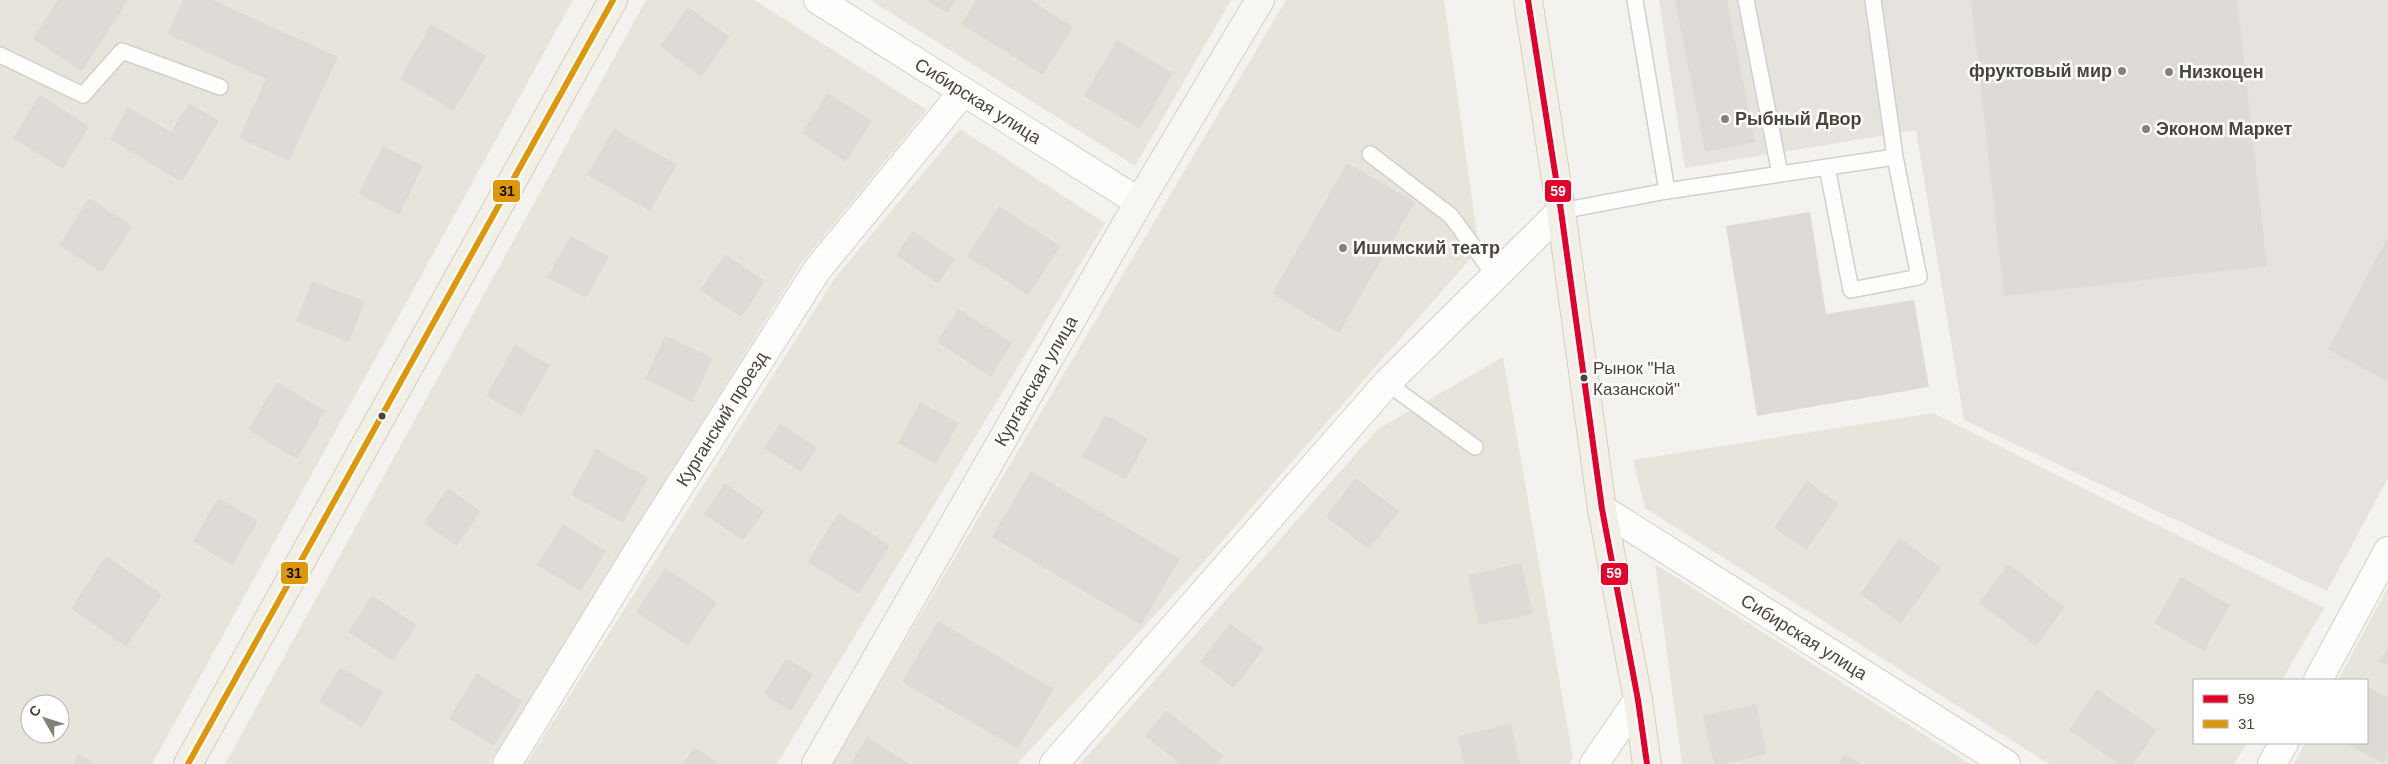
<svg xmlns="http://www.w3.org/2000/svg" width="2388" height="764" font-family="Helvetica,sans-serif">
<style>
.residential{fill:#e7e4dc;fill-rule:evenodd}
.industrial{fill:#e6e2de}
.building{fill:#dedbd6}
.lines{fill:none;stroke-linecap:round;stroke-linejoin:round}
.service-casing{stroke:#d2d0cb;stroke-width:18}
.minor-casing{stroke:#d2d0cb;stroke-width:30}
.secondary-casing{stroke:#d3cfc5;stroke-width:30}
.primary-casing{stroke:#d6cebb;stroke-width:30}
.service{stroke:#fdfdfc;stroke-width:15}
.minor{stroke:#fdfdfc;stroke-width:28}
.secondary{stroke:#f7f6f1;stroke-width:28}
.primary{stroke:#f2efe6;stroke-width:28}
.bus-1-casing{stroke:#fff;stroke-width:10}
.bus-2-casing{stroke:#fff;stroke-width:10}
.bus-1{stroke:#e4002b;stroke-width:6}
.bus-2{stroke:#dd9709;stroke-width:6}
.poi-dot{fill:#868178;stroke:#fff;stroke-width:2}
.bus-dot{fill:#4b4439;stroke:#fff;stroke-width:2}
.labels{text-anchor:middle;stroke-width:5;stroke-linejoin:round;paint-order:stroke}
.bus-label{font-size:17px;fill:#4b4439;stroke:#fff;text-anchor:start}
.poi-label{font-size:18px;font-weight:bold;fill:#4b4439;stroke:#fff;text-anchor:start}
.street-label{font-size:18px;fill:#4b4439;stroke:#fff}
.line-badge{stroke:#fff;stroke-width:2}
.badge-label{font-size:14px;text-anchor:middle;font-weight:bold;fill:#fff}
.pale-badge-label{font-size:14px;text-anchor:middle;font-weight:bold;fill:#111}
</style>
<rect width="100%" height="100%" fill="#f4f2ee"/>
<path class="residential" d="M0,0h573l-421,764h-152zM30,704h30v30h-30z
M646,0h108l173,110 -127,155 -311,499h-264z
M870,0h361l-96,166z
M1286,0h158l35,249 -277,315 -185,200h-185z
M960,129l145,94 -328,541h-251l309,-486z
M1503,357l70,401 -4,6h-489l298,-335z
M1933,413l391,195 -42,72h-88v63h53l-13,21h-185l-404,-256 -12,-48z
M1655,564l315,200h-288z
M2388,587v177h-94l11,-21h62v-63h-29z"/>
<path class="industrial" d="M1659,0h729v478l-61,113 -363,-171 -48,-290 -231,38z"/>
<path class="building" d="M58,0h70l-46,71 -49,-32z
M183,0h30l125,57 -49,104 -50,-23 27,-59 -99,-45z
M926,0h30l-9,13z
M976,0h55l42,27 -30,48 -82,-51z
M1675,0h52l28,142 -50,10z
M1971,0h266l30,266 -263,30z
M688,7l42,30 -29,40 -41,-31z
M431,24l55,32 -32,55 -54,-32z
M1117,40l56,33 -33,56 -56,-33z
M828,93l44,28 -26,41 -44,-29z
M40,95l49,31 -26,43 -50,-31z
M189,103l30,18 -37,61 -72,-43 18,-32 43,25z
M614,129l63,36 -27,46 -63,-36z
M383,146l40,20 -24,49 -41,-21z
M1347,163l68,39 -76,131 -67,-39z
M89,198l43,28 -30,47 -43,-28z
M999,206l61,40 -32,49 -61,-39z
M1810,212l16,102 88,-14 15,87 -172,29 -31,-190z
M913,231l42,28 -17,25 -42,-29z
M571,236l38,21 -23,41 -39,-21z
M2388,236v145l-60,-31z
M725,254l40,27 -24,36 -41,-27z
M312,281l53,20 -16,41 -53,-21z
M959,309l53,34 -21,34 -54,-35z
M665,336l48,22 -21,44 -47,-23z
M515,345l35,20 -29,51 -35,-20z
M277,382l48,29 -28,48 -49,-29z
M920,402l39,21 -23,41 -38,-21z
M1105,415l43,23 -22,42 -44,-23z
M780,423l37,25 -16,24 -37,-24z
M596,449l52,29 -25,45 -52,-28z
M1031,471l149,88 -39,66 -149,-88z
M1355,478l44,33 -30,38 -43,-32z
M1807,481l32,23 -33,46 -32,-23z
M725,483l39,28 -21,30 -39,-27z
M448,488l33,23 -24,35 -33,-23z
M218,498l40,23 -26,44 -39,-23z
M839,513l51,32 -31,49 -52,-32z
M563,524l43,27 -25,41 -44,-27z
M1900,538l41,30 -40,55 -41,-29z
M106,556l56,38 -36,53 -55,-38z
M1521,563l12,51 -54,11 -11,-50z
M2008,564l57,43 -29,39 -57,-43z
M665,568l52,34 -29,44 -52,-34z
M2181,577l49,28 -26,46 -50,-28z
M372,595l45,30 -24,36 -45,-29z
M938,621l116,68 -36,60 -116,-67z
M1230,623l34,26 -30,39 -34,-26z
M2388,646v20l-9,-5z
M786,658l27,16 -22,37 -27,-17z
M340,667l43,25 -21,36 -43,-26z
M477,673l45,28 -28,45 -45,-27z
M2367,687l21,11v54l-5,11 -39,-20h23z
M2097,689l60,41 -24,34h-14l-50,-34z
M1756,704l11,50 -42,10h-11l-11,-48z
M1166,710l58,46 -6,8h-38l-35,-28z
M1511,724l9,40h-56l-6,-28z
M867,737l43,27h-59z
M694,747l26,17h-37z
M79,754l16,10h-23z
M1844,754l18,10h-24z"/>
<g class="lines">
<g class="service-casing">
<path id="service" d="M1635,0l32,191
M1746,0l34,174
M0,55l83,40 39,-44 98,36
M1370,154l81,62 44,60
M1827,167l24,123 68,-13 -24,-120
M1561,211l106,-20 228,-34 -22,-157
M1387,383l88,64"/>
</g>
<g class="minor-casing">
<path id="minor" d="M818,0l321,202
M1602,509l404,255
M2318,680l70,-129
M507,764l131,-213 179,-281 146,-178
M1054,764l333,-381 174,-172
M1594,764l44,-64
M2272,764l12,-21"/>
</g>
<g class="secondary-casing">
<path id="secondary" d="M816,764l323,-562 121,-202"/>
</g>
<g class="primary-casing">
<path id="primary" d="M1528,0l33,211 41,298 36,191 9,64
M188,764l425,-764"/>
</g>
<use href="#service" class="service"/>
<use href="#minor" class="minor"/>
<use href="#secondary" class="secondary"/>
<use href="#primary" class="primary"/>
<g class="bus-1-casing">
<path id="bus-1" d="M1528,0l33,211 41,298 36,191 9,64"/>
</g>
<g class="bus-2-casing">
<path id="bus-2" d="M188,764l425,-764"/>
</g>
<use href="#bus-1" class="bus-1"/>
<use href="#bus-2" class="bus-2"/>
</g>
<g class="poi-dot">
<circle cx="2122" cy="71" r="5"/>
<circle cx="2169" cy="72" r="5"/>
<circle cx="1725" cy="119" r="5"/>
<circle cx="2146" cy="129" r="5"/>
<circle cx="1343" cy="248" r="5"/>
</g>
<g class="bus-dot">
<circle cx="1584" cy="378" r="4.5"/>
<circle cx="382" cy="416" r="4.5"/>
</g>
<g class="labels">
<g class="bus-label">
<text x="1593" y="374">Рынок "На<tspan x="1593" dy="21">Казанской"</tspan></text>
</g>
<g class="poi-label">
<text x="2112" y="77" text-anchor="end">фруктовый мир</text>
<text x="2179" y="78">Низкоцен</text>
<text x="1735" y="125">Рыбный Двор</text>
<text x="2156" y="135">Эконом Маркет</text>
<text x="1353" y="254">Ишимский театр</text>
</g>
<g class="street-label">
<text transform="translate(978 101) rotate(32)" y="6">Сибирская улица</text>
<text transform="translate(1036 381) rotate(-60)" y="6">Курганская улица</text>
<text transform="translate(722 419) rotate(-58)" y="6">Курганский проезд</text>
<text transform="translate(1804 637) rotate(32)" y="6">Сибирская улица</text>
</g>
</g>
<g class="line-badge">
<rect x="492" y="179" width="29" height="24" rx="5" fill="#dd9709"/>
<rect x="1544" y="179" width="28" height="24" rx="5" fill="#e4002b"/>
<rect x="280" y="561" width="29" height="24" rx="5" fill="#dd9709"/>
<rect x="1600" y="562" width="29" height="24" rx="5" fill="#e4002b"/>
</g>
<g class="badge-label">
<text x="1558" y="196">59</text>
<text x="1614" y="578">59</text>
</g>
<g class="pale-badge-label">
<text x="507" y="196">31</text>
<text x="294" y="578">31</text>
</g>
<rect x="2193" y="679" width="175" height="65" fill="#ffffff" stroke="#b7b4b0"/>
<rect x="2203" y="695" width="25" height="8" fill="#e4002b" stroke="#b7b4b0"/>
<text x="2238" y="704" font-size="15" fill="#4b4439">59</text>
<rect x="2203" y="720" width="25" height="8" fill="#dd9709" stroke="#b7b4b0"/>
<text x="2238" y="729" font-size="15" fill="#4b4439">31</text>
<g transform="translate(45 719) rotate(309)"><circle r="24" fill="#ffffff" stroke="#b7b4b0"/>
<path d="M0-4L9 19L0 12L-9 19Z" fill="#868178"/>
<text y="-8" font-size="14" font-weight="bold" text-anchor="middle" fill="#4b4439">С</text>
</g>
</svg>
